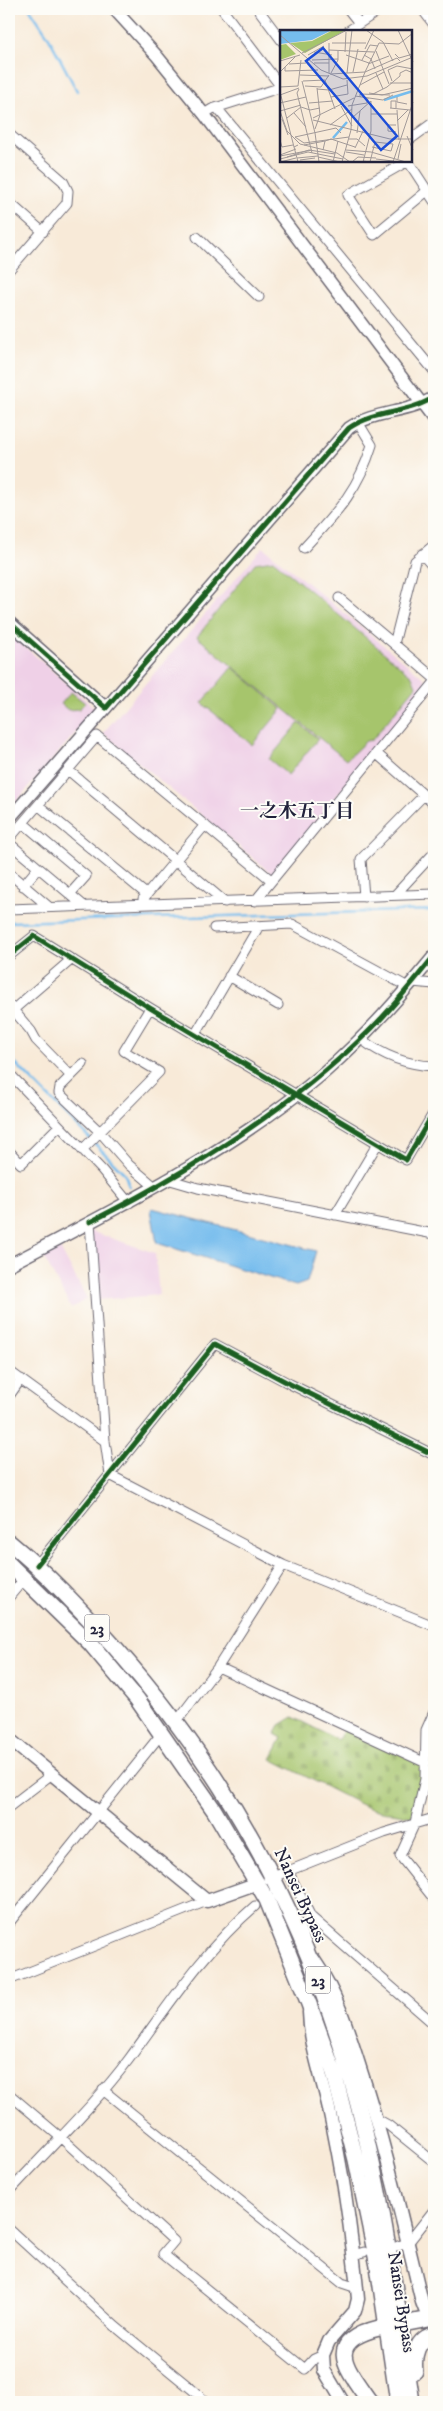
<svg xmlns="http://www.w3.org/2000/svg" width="443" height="2411" font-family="'IM FELL DW Pica','Noto Serif JP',serif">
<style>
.built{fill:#efd0e7}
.grass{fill:#a6c56c;stroke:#647454}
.cemetery{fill:url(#cemetery-stones);stroke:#647454}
.water{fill:#75bced;stroke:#4c6f94}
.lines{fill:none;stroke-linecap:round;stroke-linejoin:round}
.stream{stroke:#75bced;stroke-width:2.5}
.minor-casing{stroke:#6d6872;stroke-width:11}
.tertiary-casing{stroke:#6d6872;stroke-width:14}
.secondary-casing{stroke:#6d6872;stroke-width:15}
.trunk-casing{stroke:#6d6872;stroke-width:18}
.minor{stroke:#fff;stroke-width:9}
.tertiary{stroke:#fff;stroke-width:11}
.secondary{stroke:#fff;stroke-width:12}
.trunk{stroke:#fff;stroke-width:15}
.cycleway-casing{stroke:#fdfcf7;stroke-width:8}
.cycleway{stroke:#1b5e20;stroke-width:5}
.labels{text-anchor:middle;stroke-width:4;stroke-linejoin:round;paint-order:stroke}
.shield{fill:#fdfcf7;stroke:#646373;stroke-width:1}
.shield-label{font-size:16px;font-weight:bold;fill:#22223b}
.street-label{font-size:18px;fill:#22223b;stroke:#fdfcf7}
.neighbourhood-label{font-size:19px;font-weight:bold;fill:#22223b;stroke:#fdfcf7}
.inset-river{fill:none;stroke:#75bced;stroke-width:2.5}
.inset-road{fill:none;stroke:#a29a99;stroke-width:1}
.view{fill:#1d4ed8;fill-opacity:0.15;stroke:#1d4ed8;stroke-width:2.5}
.inset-edge{fill:none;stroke:#22223b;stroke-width:2.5}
</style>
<defs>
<pattern id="cemetery-stones" width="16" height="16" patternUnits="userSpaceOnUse" patternTransform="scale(1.25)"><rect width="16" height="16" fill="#a6c56c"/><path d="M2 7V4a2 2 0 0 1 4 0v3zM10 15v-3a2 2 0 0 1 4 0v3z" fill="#8fa95e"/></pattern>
</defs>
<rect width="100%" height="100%" fill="#fdfcf7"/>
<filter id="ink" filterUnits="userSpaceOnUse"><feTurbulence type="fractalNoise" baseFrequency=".02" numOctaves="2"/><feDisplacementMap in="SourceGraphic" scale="10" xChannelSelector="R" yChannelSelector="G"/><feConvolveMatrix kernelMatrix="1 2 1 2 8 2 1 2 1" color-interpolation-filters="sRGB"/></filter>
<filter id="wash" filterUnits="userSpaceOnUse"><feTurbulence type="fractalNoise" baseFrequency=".0096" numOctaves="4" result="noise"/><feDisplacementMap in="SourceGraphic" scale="20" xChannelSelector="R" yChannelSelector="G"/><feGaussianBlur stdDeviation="1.12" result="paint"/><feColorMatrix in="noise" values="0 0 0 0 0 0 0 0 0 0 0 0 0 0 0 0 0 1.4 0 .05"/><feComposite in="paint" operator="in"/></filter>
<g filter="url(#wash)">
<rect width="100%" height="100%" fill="#f8ead8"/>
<path class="built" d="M263,547l162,132v10l-153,185 -169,-141z
M9,633l87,76 -87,101z
M90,1231l65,22 4,42 -63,5z
M60,1248l27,51 -16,9 -28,-52z"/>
<path class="grass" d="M273,560l139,116 4,10 -44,54 -6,1 -20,19 -149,-123 58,-74z
M232,667l50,42 -30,36 -50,-42z
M71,692l14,11 -6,6 -11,1 -7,-6z
M299,723l19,16 -30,36 -19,-16z"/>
<path class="cemetery" d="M293,1717l45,23 6,-11 77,34 2,6 -11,48 -44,-9 -97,-49 11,-21 -7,-4 5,-9z"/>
<path class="water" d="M152,1208l164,43 -9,31 -11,4 -139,-43 -6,-33z"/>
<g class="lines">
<path class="stream" d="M30,9l18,27 29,55
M9,922l425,-12
M9,1057l116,117 4,12"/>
</g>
</g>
<g filter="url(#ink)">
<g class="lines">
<g class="minor-casing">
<path id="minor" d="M222,9l59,78
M258,9l24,32
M348,9l11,14
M422,9l12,16
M348,31l33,-22
M217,108l217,263
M204,114l8,-5 70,-22
M9,134l54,47 5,10 -1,12 -58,67
M412,138l22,-16
M427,191l-53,44 -26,-40 60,-34 26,40
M9,202l34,30
M197,237l62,60
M434,545l-19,16 -21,83 40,34
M304,548c32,-35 54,-57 68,-103l-14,-23
M422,554l12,14
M339,598l55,46
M377,754l57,50
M68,770l157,132
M38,805l108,89
M23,823l63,53 -16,18
M9,839l88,-103 174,144
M9,843l75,63
M9,873l40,34
M23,886l15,-18
M395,895l39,-42
M364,897l-3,-38 63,-64
M143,899l62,-74
M255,901l179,-218
M9,909l425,-15
M214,928l78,-4 116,63
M9,956l25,-20 116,72 256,152 28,-48
M229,976l49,29
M412,982l22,2
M9,1005l22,26 5,9 35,36
M14,1009l58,-50
M195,1035l64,-109
M361,1039c22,17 45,26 73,27
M83,1064l-23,23 -1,6 42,40 28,32 26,22
M9,1073l93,97 27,33
M82,1150l77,-78 -35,-21 26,-43
M9,1151l12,13 38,-38
M167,1179l31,9 236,46
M335,1215l43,-72
M90,1222l15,219 5,34
M9,1371l96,70
M9,1396l12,-17
M110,1475l173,90 151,61
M37,1565l178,-221 75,40 144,71
M9,1597l16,-19
M218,1667l208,96
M434,1712l-8,18 -1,49 -10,44 -15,33 34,43
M177,1721l41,-54 65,-102
M9,1807l43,-33
M288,1871l23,46 123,107
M268,1879l116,-46 50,-15
M9,1923l153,-190
M9,1980l198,-79
M103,2090l239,193 15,5
M9,2094l50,42 115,105 -11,13 142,115 9,-10 9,-4
M377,2119l11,6 46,37
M9,2192c40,-44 85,-86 120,-133 39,-53 75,-109 126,-153
M9,2229l107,98 78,64 9,8 -1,3
M398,2246l10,-3 26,-33
M353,2255l11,-3"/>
</g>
<g class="tertiary-casing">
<path id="tertiary" d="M114,9l43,47 47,58 230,306
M9,622l97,86 243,-280c26,-18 60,-14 85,-31
M9,819l97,-111
M9,1265c108,-57 222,-113 316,-193 41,-36 75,-75 109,-116"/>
</g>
<g class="secondary-casing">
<path id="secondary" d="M9,1739l198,162 51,-18
M314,1960c23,33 35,73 47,111 25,76 42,153 61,231l3,8 9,8
M309,2012c1,34 13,65 20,97 14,63 23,126 29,190l-3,12 -26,30 -6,14 1,15 19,32"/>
</g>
<g class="trunk-casing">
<path id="trunk" d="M9,1542c38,31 71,67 104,103 111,125 186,260 234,420 33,110 48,224 65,337
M9,1564l81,79 47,56 77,111 53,90 42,104 25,69 22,87 22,106 20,136
M408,2323l26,-5
M415,2371c-2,-15 2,-33 19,-36
M370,2402c-23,-33 -48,-60 9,-74"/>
</g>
<use href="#minor" class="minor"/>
<use href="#tertiary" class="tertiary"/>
<use href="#secondary" class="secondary"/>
<use href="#trunk" class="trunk"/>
<g class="cycleway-casing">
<path id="cycleway" d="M9,622l97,86 243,-280c26,-18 60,-14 85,-31
M9,956l25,-20 116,72 256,152 28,-48
M90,1222c97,-49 199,-113 277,-189 25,-24 46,-51 67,-77
M37,1565l178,-221 75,40 144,71"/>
</g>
<use href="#cycleway" class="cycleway"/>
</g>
</g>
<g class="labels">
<g class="shield">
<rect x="84.5" y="1614.5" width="25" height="27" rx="4"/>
<rect x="305.5" y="1966.5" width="25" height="27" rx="4"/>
</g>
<g class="shield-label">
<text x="97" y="1634">23</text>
<text x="318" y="1986">23</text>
</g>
<g class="street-label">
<text transform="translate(301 1895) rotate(65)" y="6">Nansei Bypass</text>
<text transform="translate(402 2302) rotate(81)" y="6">Nansei Bypass</text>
</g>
<g class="neighbourhood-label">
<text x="297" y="817">一之木五丁目</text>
</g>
</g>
<g transform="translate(280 30)">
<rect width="132" height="132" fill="#f8ead8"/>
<path d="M53,0h13l-41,23 -15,-10 22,-2zM6,14l10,10 -16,6v-15z" fill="#a6c56c"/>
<path d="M0,0h52l-20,10 -32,4z" fill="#75bced"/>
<path class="inset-river" d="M104,70l29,-9M53,108l14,-16"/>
<path class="inset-road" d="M86,0l17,12 10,19M118,0l15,32M0,5l41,35 22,9 24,-3 46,-19M49,13v30M52,13h34M85,19l9,-19M49,20l45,2M96,21l13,33M34,22l18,3M65,22l1,-20M22,23l45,-23M115,24l4,4 14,-4M28,25l16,-9M66,25l23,8M84,25l7,4 4,10M32,30l26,-1M82,30l8,-15 8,1M0,31l20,-6M34,33h15M9,34l17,-1M88,34l21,-8M5,37v4l33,-1M0,42l15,-15M73,42l5,-23M51,43l7,-13v-9M67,43l5,-43M96,43l7,16M50,44l35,-2 14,-29 20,1 14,-11M20,45l29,1M22,51l13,52 4,29M23,51l22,-1 10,29M112,51l-4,-11 9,-4 16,3M110,53h23M80,55l24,-13M18,56l3,-26M25,56l16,1 8,-12M0,57l18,-1M19,59l-2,4 15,60M37,59l12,1 18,-5M0,62l14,55M89,63l13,2 31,-7M93,64l14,-7 13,-11v-3l6,-3 7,3M0,65l19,-7M75,66l28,4 10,-5M51,67l17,-3 -1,-14M80,67v-3l30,1M117,67v5l10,2M0,73l26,-6M29,73l24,-2M61,76l11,20M68,76l19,-3 1,-5M21,77l9,3 10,-2M110,78l20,2M111,78v-7h5v7M117,80l2,30M0,81l21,-6M0,81l7,20 13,13 37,9 13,9M14,83l12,14M7,88l14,-11M33,88l41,-20M72,88l19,-17v13M2,89l6,16M33,90l77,19h23M117,91l11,-11M50,95l22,-16M35,99l5,-14 -3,-27M116,102l-8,-1v-6h8M77,103l3,-22M127,106l6,14M15,107l9,6 45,-6M15,107l41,-9 5,5M69,109h8l8,7M0,110l2,7 11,-2M45,111l6,-2 24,8M24,115l21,-4 -2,9M92,117l19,4 2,-7M75,118l9,-19 -4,-4M66,120l25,2 35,10M66,122l18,3M0,125l16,-6M0,126l32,-6M7,127l22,-7 26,4M38,127l22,5M17,128l21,-2M0,129l28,-7 35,7M96,129l17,2M118,129l3,-15M20,130l15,-2M83,131l7,1 5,-20 18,2M0,132l16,-4M18,132l-4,-15 4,-2M53,132l5,-21M62,132l9,-32 1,-25 13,-33 32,-14 3,3M72,132l6,-5 18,1M83,132l8,-31v-17h26M113,132l20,-60"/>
<path class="view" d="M43,18l74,88 -16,14 -75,-89z"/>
<rect width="132" height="132" class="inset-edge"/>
</g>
<rect width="443" height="2411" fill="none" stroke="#fdfcf7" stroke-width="30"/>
</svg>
